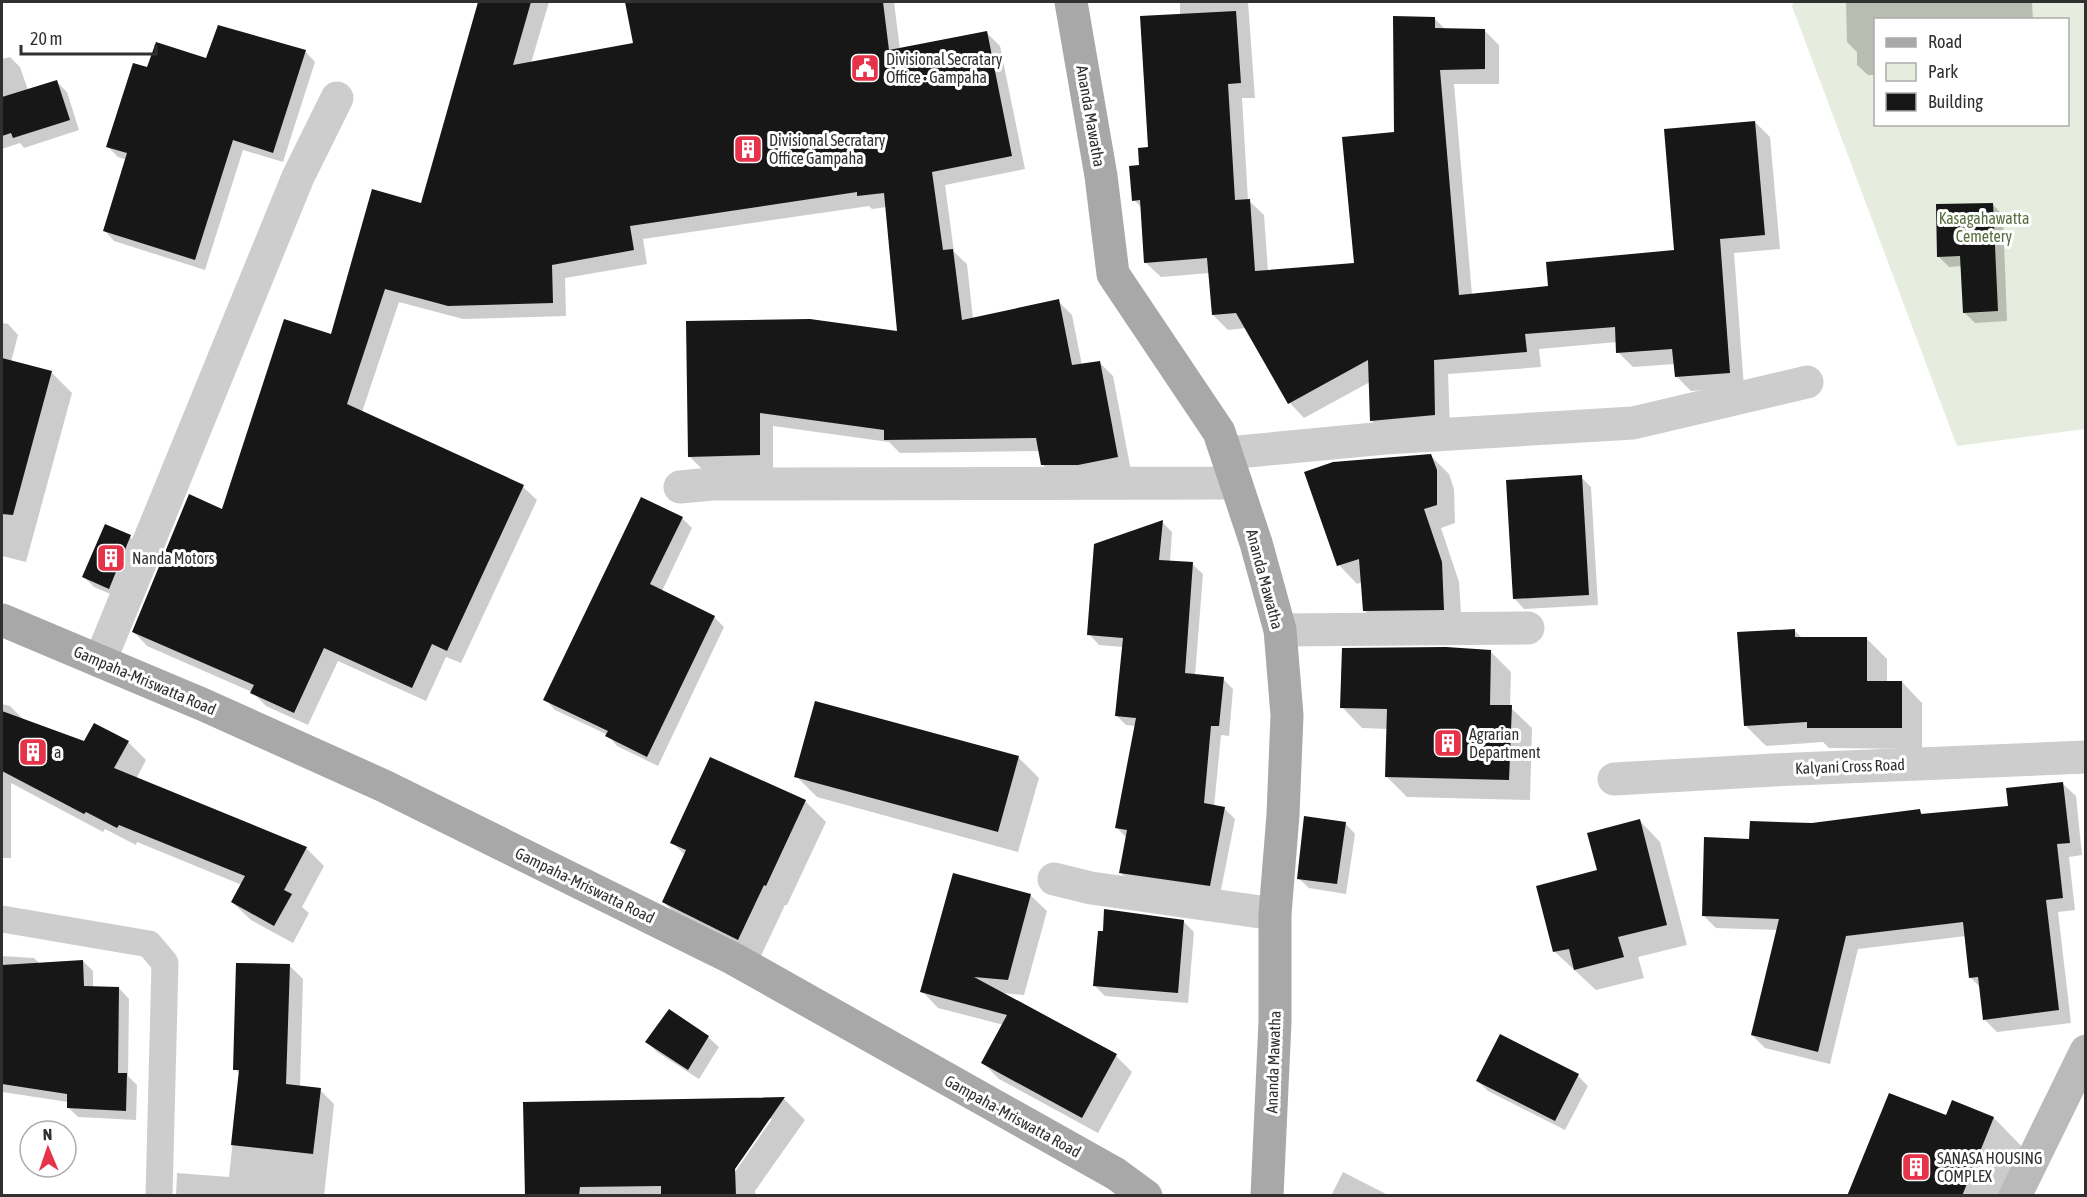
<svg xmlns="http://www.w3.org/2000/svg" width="2087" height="1197" font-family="'Asap Condensed',sans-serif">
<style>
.green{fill:#e7edde;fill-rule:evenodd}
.shadow{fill:#0003;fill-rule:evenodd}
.building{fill:#171717}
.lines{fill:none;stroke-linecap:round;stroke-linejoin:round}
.lane{stroke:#cdcdcd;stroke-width:27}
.street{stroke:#cdcdcd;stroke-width:33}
.secondary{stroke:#bababa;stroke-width:33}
.primary{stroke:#a8a8a8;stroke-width:33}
.labels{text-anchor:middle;stroke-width:6;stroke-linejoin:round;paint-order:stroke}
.poi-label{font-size:16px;fill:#303030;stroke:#fff;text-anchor:start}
.street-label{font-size:16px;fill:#303030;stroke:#fff}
.park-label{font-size:16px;fill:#566d3d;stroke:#fff}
</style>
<rect width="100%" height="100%" fill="#fff"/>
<path class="green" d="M1794,2h291v427l-128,17 -165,-440zM1876,20h192v104h-192z"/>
<path class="shadow" d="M480,2h69l-18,61 103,-19 -7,-42h267l6,48 86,-18 14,14 25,123 -80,16 9,67 13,12 6,55 85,-18 14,14 10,50 17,-3 14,14 18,95 -75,7 -14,-14 -2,-13 -140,2 -11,-11 -116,-16v43l-70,1 -14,-14 -2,-133 212,10 -12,-126 -15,2 -3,-3 -226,33 4,25 -82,14 1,38 -103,3 -64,-17 -37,110 161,75 14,13 -76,163 -15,-6 -20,44 -88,-40 -30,64 -42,-19 -14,-14 -105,-46 -13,-14 89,-121 109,-175 90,-131z
M1180,2h68l7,96h-13l6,102 16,15 4,57 88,-7 40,-132 38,-115 12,12h38l15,15v39h-45l18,211 77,-7 127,-37 79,-129 15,15 10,112 -46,4 10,134 -53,4 -15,-15 -1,-12 -42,3 -15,-15 -1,-10 -78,7 2,18 -93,7 2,55 -64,6 -15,-15 -1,-38 -66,36 -14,-15 -44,-75 -18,2 -15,-15 -3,-42 -49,4 -15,-14 -4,-55 -8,-8 7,-34 9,-17 30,-133z
M1846,2h186l1,18h-157v55h-8l-11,-10v-13l-10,-10z
M305,51l10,11 -32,100 -40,-12 -38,120 -91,-29 -10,-11 23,-70 -9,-3 -11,-11 41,-77 59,-9z
M10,57l10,10 8,23 28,-9 11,11 12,38 -55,18 -4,-5 -18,6v-90z
M1992,204l11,11 4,106 -32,2 -10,-10 -3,-47 -13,1 -10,-10z
M2,323l6,1 10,11 -7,27 40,10 21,21 -46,169 -24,-6z
M1431,456l18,18 5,15 1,34 -14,5 18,54 3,46h-80l-18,-18 -2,-28 -5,2 -18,-19 -33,-92z
M1581,477l10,10 7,118 -74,4 -10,-11z
M682,518l10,10 -30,63 52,26 10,10 -66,139 -41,-20 -9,-11 -53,-25 -10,-11z
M1162,522l10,10 -2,30 22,2 11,10 -8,102 28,3 10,10 -4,47 -8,-1 -7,72 11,2 10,10 -15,76 -89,-12 -10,-10 6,-35 -11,-11 20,-101 -10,-1 -10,-10 7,-68 -24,-2 -10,-11z
M130,537l11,10 -21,51 -26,-11 -10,-10z
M1794,630l8,8h64l21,21v23h15l20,21v46l-93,-1 -6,-6 -57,4 -21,-21z
M1490,651l21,21 -1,35 22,21 -2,72 -123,-3 -20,-20 1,-48 -26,-1 -20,-21z
M2,704l8,2 15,15 60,22 43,-1 18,18 -10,19 170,69 18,18 -22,41 7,6 -16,30 -42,-23 -19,-18 10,-17 -105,-43 -1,3 -31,-16 -2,3 -92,-49v75h-9z
M1018,757l21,21 -21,74 -201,-55 -21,-21z
M2063,784l13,12 6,59 -13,2 6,53 -17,2 13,111 -74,9 -13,-13 -3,-31 -10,-10 -5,-42 -108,13 -28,115 -65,-16 -13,-13 26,-105 -62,-2 -13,-13 48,-75 61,-16 108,-13 4,5 86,-9z
M805,801l21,21 -39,83h-2l-26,55 -75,-37 -20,-21 21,-47 -13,-13z
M1640,821l20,21 27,103 -49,12 6,21 -48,12 -41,-38 43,-81z
M1345,823l10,11 -9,60 -37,-6 -11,-10z
M1030,895l17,16 -23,84 -22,-2 114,63 16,16 -34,61 -99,-54 -16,-16 21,-38 -66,-17 -16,-17z
M1184,922l10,10 -6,71 -83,-7 -10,-10z
M2,956l32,2 6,6 43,-3 10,10v17h26l10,11 -1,77 9,9 -1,35 -58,-3 -10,-10v-5l-66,-10z
M289,965l14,14 -3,109 20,2 14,14 -10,92h-148l1,-23 52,4 11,-103 -5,-5z
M708,1037l11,10 -20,32 -42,-27 -10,-10z
M1578,1076l10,10 -23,44 -77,-39 -10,-10z
M784,1099l21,21 -50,71 1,5h-192l-39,-92zM768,1119h4l-40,57 -3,-1z
M1947,1117l47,1 42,43 -14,35h-173z
M1343,1172l47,24h-59z"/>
<path class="building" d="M478,2h53l-18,63 120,-22 -8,-41h258l6,48 98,-19 25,125 -80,16 11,78 10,-1 9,71 97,-21 13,66 28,-4 18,96 -40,8h-37l-5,-27 -152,2v-10l-124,-17v42l-72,2 -2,-136 124,-2 87,12 -13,-138 -27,3v-4l-227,34 4,24 -82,15 1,38 -105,3 -63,-17 -38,115 177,81 -77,166 -15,-7 -20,44 -88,-40 -30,65 -44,-20 4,-8 -122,-53 57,-138 33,15 62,-190 47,15 41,-145 49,14z
M1236,11l5,72 -13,1 7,116 15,-1 5,72 99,-8 -12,-126 52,-5 -1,-116 42,1v11l50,1v40l-45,1 19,225 89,-9 -2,-24 128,-12 -10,-121 91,-8 10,114 -45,4 10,134 -55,4 -3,-28 -56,4 -1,-26 -90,7 2,18 -93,8 1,55 -65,6 -2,-61 -80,44 -52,-91 -24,2 -5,-57 -63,5 -4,-63 -8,1 -3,-35 10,-1 -1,-17 10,-1 -8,-131z
M218,25l88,25 -33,103 -40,-13 -38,120 -92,-29 24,-78 -21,-6 27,-84 14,4 9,-25 50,16z
M57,80l13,40 -57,18 -2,-5 -9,3v-39z
M1993,203l5,108 -35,2 -3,-57 -23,1 -1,-53z
M2,358l50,13 -39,144 -11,-1z
M1431,454l6,16v35l-13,4 18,53 2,48 -81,1 -4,-52 -22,7 -33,-94 29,-10z
M1582,475l7,120 -76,4 -7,-119z
M641,497l42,20 -33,67 65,32 -68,141 -42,-21 3,-5 -65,-31z
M1163,520l-4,40 34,2 -8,111 39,4 -5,49h-8l-7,77 21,4 -15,79 -91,-13 8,-43 -12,-2 21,-110 -21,-2 8,-78 -36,-3 7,-91z
M105,524l26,11 -22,54 -27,-12z
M1795,629v8h72v44h35v47h-95v-6l-63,4 -7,-94z
M1446,647l45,3 -1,55h22l-3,75 -124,-3 2,-68 -47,-1 2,-60z
M815,701l204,55 -21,76 -204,-55z
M2,711l82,30 10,-18 35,18 -15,27 193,79 -23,43 8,4 -18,32 -43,-24 14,-26 -126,-51 -2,3 -31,-16 -2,2 -82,-43z
M710,757l96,43 -40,86 -2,-1 -26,55 -76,-38 24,-52 -16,-7z
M2063,782l7,61 -13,1 6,54 -17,2 13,110 -76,10 -5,-43 -9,1 -6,-56 -117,14 -28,116 -67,-17 28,-116 -77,-3 2,-79 45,2 1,-18 62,2 108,-14 1,5 87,-8 -2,-18z
M1304,816l42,6 -9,62 -40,-5z
M1640,819l27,106 -49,12 6,20 -50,13 -5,-21 -16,3 -17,-66 61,-16 -10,-37z
M953,873l78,21 -23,86 -34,-3 143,77 -35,64 -101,-55 26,-48 -87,-23z
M1104,909l80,11 -6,73 -85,-7 5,-55h5z
M83,960l1,26 35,1 -1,86h9l-1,38 -59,-3v-14l-65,-10v-119z
M236,963l54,1 -4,120 35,4 -8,66 -82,-9 8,-75h-6z
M669,1009l40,27 -21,34 -43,-28z
M1500,1034l79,40 -24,47 -79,-40z
M1889,1093l57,22 6,-15 42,17 -32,79h-115z
M785,1097l-50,72 1,27h-75v-10l-81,1 -1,9h-54l-2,-94z"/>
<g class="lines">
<path class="lane" d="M2,919l147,25 16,19 -6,233"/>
<path class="street" d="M1227,453l158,-15 248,-15 174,-41
M680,487l32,-3 524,-1
M1280,630l248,-2
M100,661l198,-484 39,-79
M1614,779l160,-9 312,-13
M1054,879l37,9 184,26"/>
<path class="secondary" d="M2015,1196l71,-145"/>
<path class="primary" d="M1071,2l30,174 12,98 106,158 37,111 24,87 7,85 -4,100 -8,99v108l-8,174
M2,620l202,85 180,81 350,173 382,215 30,22"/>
</g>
<defs>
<g id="civic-square" transform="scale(1.5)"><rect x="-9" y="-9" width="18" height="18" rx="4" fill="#e73349" stroke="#fff"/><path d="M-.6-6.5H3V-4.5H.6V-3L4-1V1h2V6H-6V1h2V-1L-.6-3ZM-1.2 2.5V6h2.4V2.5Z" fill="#fff"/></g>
<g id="building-square" transform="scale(1.5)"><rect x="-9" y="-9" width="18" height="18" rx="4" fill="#e73349" stroke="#fff"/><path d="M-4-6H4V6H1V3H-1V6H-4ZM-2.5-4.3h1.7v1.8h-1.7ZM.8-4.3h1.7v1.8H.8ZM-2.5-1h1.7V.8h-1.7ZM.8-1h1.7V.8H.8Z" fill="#fff"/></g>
</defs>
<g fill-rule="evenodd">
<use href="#civic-square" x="865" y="68"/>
<use href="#building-square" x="748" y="149"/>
<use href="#building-square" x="111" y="558"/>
<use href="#building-square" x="1448" y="743"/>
<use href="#building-square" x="33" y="752"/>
<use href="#building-square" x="1916" y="1167"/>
</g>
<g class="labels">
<g class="poi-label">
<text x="886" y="65">Divisional Secratary<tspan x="886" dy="18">Office - Gampaha</tspan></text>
<text x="769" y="146">Divisional Secratary<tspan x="769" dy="18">Office Gampaha</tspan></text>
<text x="132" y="564">Nanda Motors</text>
<text x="1469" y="740">Agrarian<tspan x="1469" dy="18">Department</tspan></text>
<text x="54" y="758">a</text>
<text x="1937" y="1164">SANASA HOUSING<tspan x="1937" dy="18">COMPLEX</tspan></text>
</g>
<g class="street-label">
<text transform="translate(1091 116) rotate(80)" y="6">Ananda Mawatha</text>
<text transform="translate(1265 579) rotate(75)" y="6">Ananda Mawatha</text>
<text transform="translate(145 680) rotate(23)" y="6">Gampaha-Mriswatta Road</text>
<text transform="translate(1850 766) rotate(-2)" y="6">Kalyani Cross Road</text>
<text transform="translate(585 885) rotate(26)" y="6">Gampaha-Mriswatta Road</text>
<text transform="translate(1273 1062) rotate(-88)" y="6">Ananda Mawatha</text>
<text transform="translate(1013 1116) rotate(29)" y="6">Gampaha-Mriswatta Road</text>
</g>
<g class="park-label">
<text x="1984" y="224">Kasagahawatta<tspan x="1984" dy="18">Cemetery</tspan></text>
</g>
</g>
<rect width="2087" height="1197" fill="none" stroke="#303030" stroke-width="6"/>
<rect x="1874" y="18" width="195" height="108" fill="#ffffff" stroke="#acacac" stroke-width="1.5"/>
<rect x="1886" y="38" width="30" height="9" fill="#a8a8a8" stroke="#acacac" stroke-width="1.5"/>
<text x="1928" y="48" font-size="18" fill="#303030">Road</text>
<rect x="1886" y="63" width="30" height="18" fill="#e7edde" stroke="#acacac" stroke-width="1.5"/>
<text x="1928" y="78" font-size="18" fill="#303030">Park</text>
<rect x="1886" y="93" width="30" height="18" fill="#171717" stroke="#acacac" stroke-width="1.5"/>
<text x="1928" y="108" font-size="18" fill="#303030">Building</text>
<g transform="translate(48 1149) rotate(358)"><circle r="28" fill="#ffffff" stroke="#acacac" stroke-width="1.5"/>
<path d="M0-4.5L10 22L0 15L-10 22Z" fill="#e73349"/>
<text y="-9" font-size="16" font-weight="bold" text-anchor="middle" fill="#303030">N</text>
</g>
<path d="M21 45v9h135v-9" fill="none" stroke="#303030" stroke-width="3"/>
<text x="30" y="45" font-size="18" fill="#303030" stroke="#ffffff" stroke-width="4.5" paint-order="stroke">20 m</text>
</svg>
